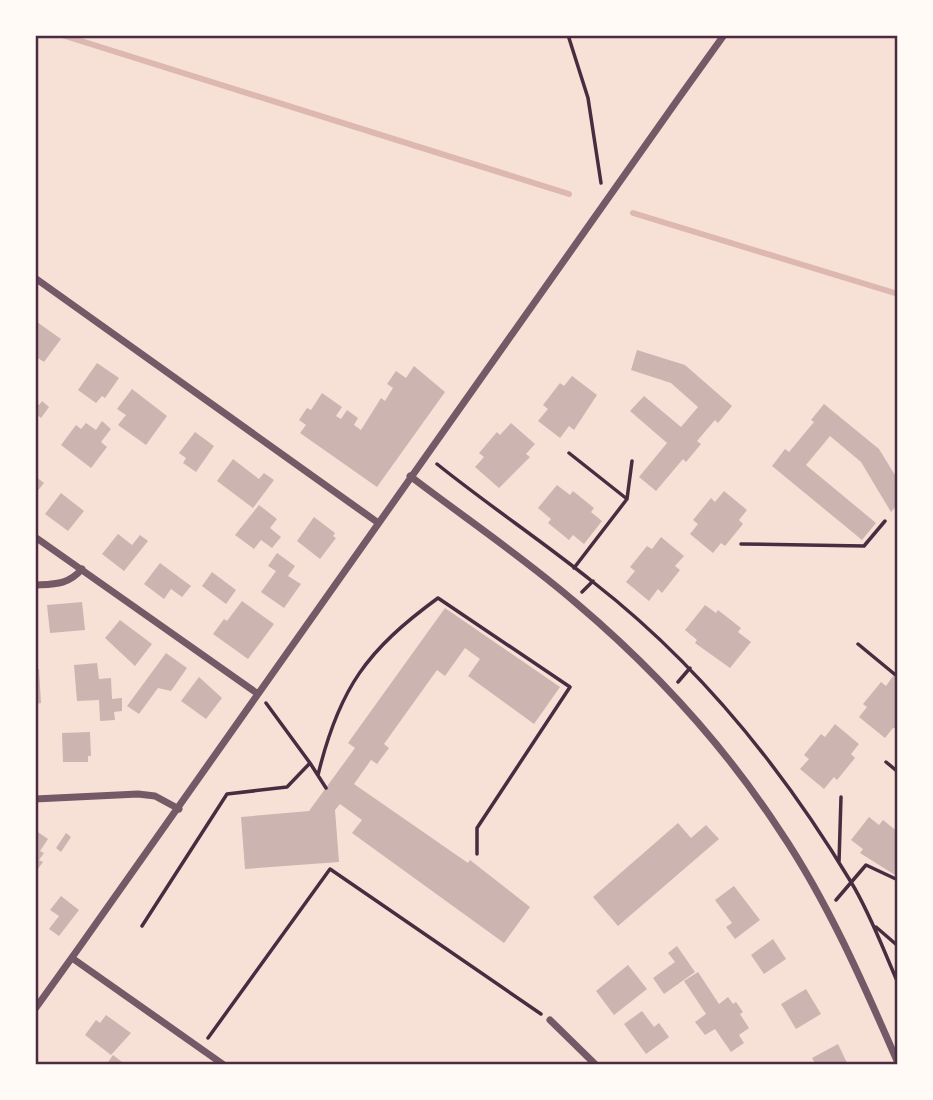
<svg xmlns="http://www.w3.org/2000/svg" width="933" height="1100" font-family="'Exo 2',sans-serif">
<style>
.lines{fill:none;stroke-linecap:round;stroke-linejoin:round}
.stream{stroke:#dcb8b0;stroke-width:6}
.building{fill:#ccb4b1}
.path{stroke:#4a2c40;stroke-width:3.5}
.minor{stroke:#755966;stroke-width:7}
.neatline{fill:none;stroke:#4a2c40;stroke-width:2.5}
</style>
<rect width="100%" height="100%" fill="#f7e1d7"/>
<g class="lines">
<path class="stream" d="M62,35l507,159
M633,213l265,81"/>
</g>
<path class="building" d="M37,322l24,17 -17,23 -9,-6z
M637,350l48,15 47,41 -14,17 -3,-3 -18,21 4,3 -15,18 -3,-3 -27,32 -17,-14 28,-34 -37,-32 14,-15 37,31 17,-20 -27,-24 -40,-13z
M97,363l22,15 -14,20 -3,-2 -6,7 -18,-13z
M414,366l31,26 -68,95 -77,-54 6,-8 -7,-5 8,-12 4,2 11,-17 20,14 -6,9 5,3 6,-9 11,8 -4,7 7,5 20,-32 4,3 8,-13 -6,-4 9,-13 10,7z
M572,376l25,19 -23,35 -5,-4 -9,12 -22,-17 10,-12 -5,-4 17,-22 4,3z
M132,389l35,27 -21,29 -28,-20 8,-10 -9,-6z
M42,401l7,6 -8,11 -6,-5v-11l4,3z
M824,404l55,45 19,31v24l-7,8 -30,-50 -31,-26 -24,29 70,58 -14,17 -90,-74 13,-17 4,3 25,-30 -3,-2z
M102,421l9,8 -10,13 6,5 -16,21 -30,-23 15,-20 5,4 5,-6 10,7z
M511,423l24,21 -9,10 4,3 -31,31 -24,-21 9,-10 -5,-4 18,-21 3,3z
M195,432l19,14 -18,26 -13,-9 3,-5 -7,-5z
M233,459l26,20 5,-6 10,7 -21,28 -36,-27z
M35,476l9,7 -9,11z
M557,485l13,10 3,-4 21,17 -3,4 11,9 -18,23 -11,-9 -4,5 -21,-17 3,-4 -13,-11z
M724,491l23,19 -8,10 4,4 -18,22 -4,-3 -8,10 -23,-19 8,-10 -5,-4 18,-22 4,4z
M61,493l23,18 -16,20 -23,-17z
M259,505l18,14 -7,9 11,9 -9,11 -11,-8 -7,9 -19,-14z
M314,517l21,16 -2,3 3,2 -16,21 -23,-18z
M118,534l14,11 8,-10 8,6 -24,30 -22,-17z
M661,537l23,19 -9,10 5,4 -18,23 -4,-4 -9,12 -23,-19 9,-11 -5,-4 17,-21 5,3z
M277,553l18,13 -7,10 13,8 -17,24 -23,-16 15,-21 -8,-5z
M160,563l31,23 -9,11 -11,-8 -7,10 -20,-15z
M212,572l24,18 -10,14 -24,-18z
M242,601l32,23 -26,35 -35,-25 11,-15 3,2z
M82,602l3,28 -35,3 -3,-28z
M705,605l11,8 2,-3 23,18 -3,4 13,10 -21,26 -35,-25 2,-3 -12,-10z
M445,608l115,79 -26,37 -66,-48 12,-17 -15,-11 -20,28 -8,-6 -53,74 5,4 -12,16 -6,-4 -17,24 114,79 2,-3 60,47 -26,36 -152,-110 10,-13 -22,-16 -5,6 4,52 -94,7 -4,-52 68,-6 46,-63 -7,-5z
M120,620l32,24 -17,22 -30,-28z
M166,653l21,15 -16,23 -13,-3 -19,26 -12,-8z
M97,663l2,16 12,-1 1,21 10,-1v13l-8,1 1,8 -15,1 -1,-21 -22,1 -3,-36z
M35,669h4l2,34 -6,1z
M893,676l5,3v49h-5l-8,10 -26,-21 8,-10 -4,-3 18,-22 5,4z
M199,677l23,21 -16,21 -25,-18z
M835,724l24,20 -8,10 4,4 -18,22 -3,-3 -10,12 -24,-20 9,-10 -5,-4 17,-21 4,3z
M90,732l1,24h-3v6h-25l-1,-29z
M869,817l10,8 4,-5 15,12v39l-3,4 -35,-22 3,-4 -12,-9z
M678,823l13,15 15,-13 13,14 -101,87 -25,-29z
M35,830l13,9 -8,12 4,2 -5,7 4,2 -8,11z
M66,833l5,4 -10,15 -5,-4z
M734,886l26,34 -25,19 -9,-12 6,-4 -17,-23z
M61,896l18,14 -20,26 -10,-7 10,-13 -9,-6z
M773,939l13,20 -22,15 -13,-19z
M677,946l18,26 -31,22 -11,-16 22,-16 -7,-9z
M628,965l19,24 -33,26 -18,-24z
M698,972l21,32 9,-7 5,7 3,-2 7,10 -3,2 9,14 -10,7 5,8 -13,9 -16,-23 -10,6 -10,-13 11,-8 -22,-33z
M806,989l15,25 -25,15 -15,-25z
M642,1011l12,16 5,-4 10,14 -23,17 -22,-30z
M106,1015l25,18 -20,22 -26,-20 11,-15 4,3z
M838,1044l10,21h-32l-4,-7z
M113,1055l13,10h-20z"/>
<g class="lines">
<path class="path" d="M568,35l20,63 13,85
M569,453l58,46 -53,69
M437,464c51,41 105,77 156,118 104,81 190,187 258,300 19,31 32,67 47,101
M627,499l5,-38
M741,544l123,2 21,-25
M582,592l11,-11
M858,644l40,33
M678,682l12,-14
M886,762l12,10
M310,763l16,25
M318,775c21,-87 49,-125 120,-177l132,89 -93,141v26
M839,862l2,-65
M836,900l30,-35 32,15
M142,926l85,-132 60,-7 23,-24 -44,-60
M876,927l22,19
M208,1038l122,-169 211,145"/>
<path class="minor" d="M35,278l342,244
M410,476c55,42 113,81 165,126 78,66 149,143 205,229 48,71 84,154 118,232
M35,537l223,157
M35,585c20,-1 33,0 47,-16
M35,799l103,-5 17,2 24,13
M72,958l152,107
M35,1009c232,-323 457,-651 689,-974
M550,1020l46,45"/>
</g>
<rect width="933" height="1100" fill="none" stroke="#fffaf5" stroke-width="74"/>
<rect x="37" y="37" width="859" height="1026" class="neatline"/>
</svg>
